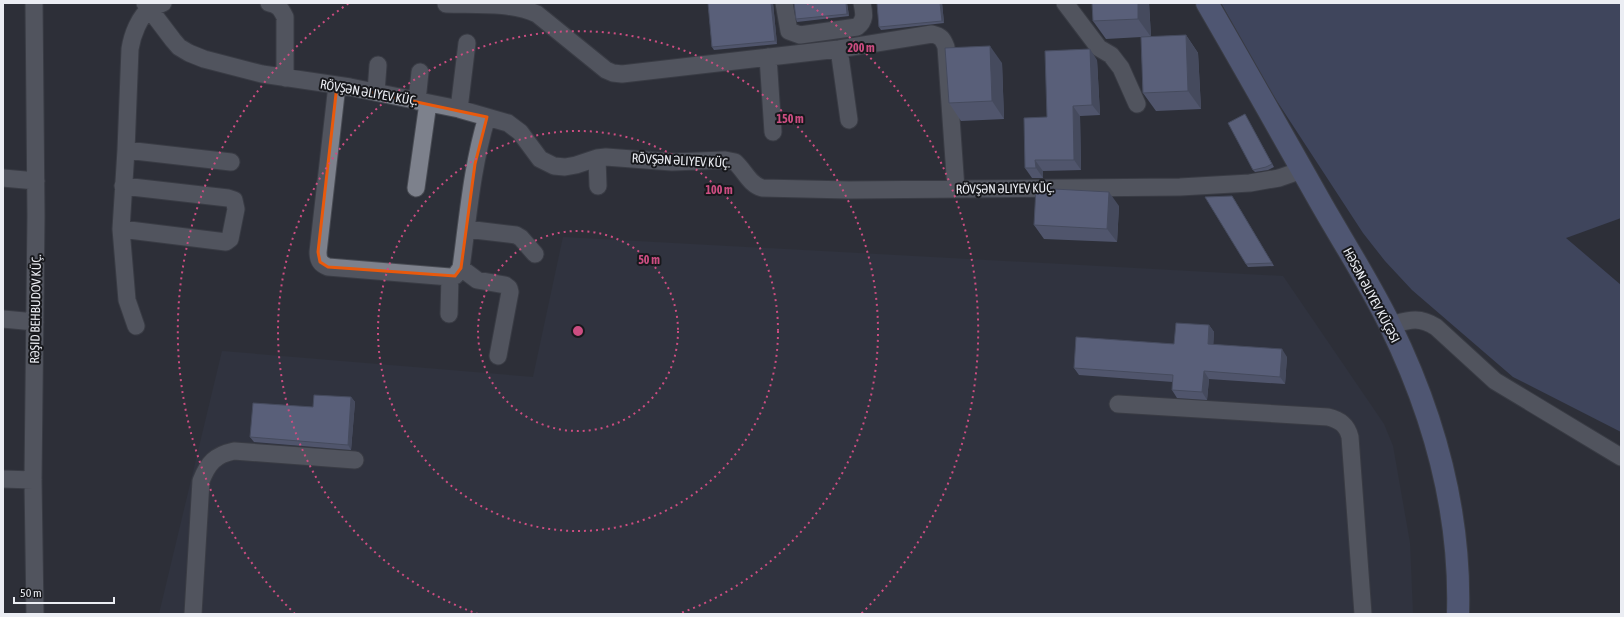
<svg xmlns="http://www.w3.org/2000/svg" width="1624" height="617" font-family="'Asap Condensed',sans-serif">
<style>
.built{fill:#343847}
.forest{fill:#545f88}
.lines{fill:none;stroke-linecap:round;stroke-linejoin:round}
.minor-casing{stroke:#484b53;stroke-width:19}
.major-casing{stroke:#484b53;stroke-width:24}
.minor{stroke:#7d818c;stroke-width:17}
.major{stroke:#7885b8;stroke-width:22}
.wall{fill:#7a84ab}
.shaded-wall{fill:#636c8b}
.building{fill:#8e9ac7;stroke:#636c8b}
.marked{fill:none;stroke:#e8590c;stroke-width:3;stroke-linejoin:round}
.ring{fill:none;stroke:#cc4d81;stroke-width:2;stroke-dasharray:2 4}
.labels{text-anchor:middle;stroke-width:4;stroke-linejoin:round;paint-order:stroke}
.street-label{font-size:13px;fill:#ebedf3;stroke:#17181c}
.centre{fill:#cc4d81;stroke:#17181c;stroke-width:2}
.ring-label{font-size:12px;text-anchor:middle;font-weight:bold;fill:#cc4d81;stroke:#17181c;stroke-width:4;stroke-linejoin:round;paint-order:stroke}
</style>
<rect width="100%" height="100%" fill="#2d3039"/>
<path class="built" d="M563,237l720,39 101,148 9,22 17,97 3,71h-1254l63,-263 311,26z"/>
<path class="forest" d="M1221,3h400v215l-55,20 55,47v147l-108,-55 -101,-87 -27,-29 -22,-28 -92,-141z"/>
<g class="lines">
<g class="minor-casing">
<path id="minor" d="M34,3l2,213 -3,264 2,134
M145,3l28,37 6,7 10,6 15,6 58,15 88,13 109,22 49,14 12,9 20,27 14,7 11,1 11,-2 21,-7 9,-1 66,5 53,-2 10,2c10,9 14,22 27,26l87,2 331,-3 70,-4 29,-5 23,-8
M269,3c10,2 12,6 16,14v61
M784,3l5,28 11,4 57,-8c9,-7 7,-14 5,-24
M1065,3l34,45 12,7 10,13 16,36
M446,4c29,1 65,-2 91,10l69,56 7,3 9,1 217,-25 93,-15c9,2 11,5 14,13l10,142
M839,49l10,71
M768,57l5,75
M337,85l-19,167c0,8 2,12 10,15l122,10 5,-1 6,-8c7,-51 11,-102 26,-151
M376,92l2,-27
M417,101l3,-29
M459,109l8,-66
M126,150l105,12
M597,158l1,28
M3,178l33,3
M416,188l12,-85
M121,229l105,13 4,-3 6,-30 -2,-9 -6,-2 -105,-12
M466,229l50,6 5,3 14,16
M461,268l16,12 28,5 4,3 1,4 -12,64
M449,314l1,-37
M3,319l32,3
M1390,325c19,-5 29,-9 46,2l59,54 126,76
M136,326l-9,-26 -6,-71 5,-79 4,-101c2,-13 9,-33 21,-41 3,-2 8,-3 12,-5
M1118,404l210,13c12,3 19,8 22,20l13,177
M3,479l30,1
M193,614l8,-133c7,-18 14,-26 33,-30l121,9"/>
</g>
<g class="major-casing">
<path id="major" d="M1207,3c39,67 77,135 115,202 23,40 48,79 68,120 44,90 71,189 68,289"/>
</g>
<use href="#minor" class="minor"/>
<use href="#major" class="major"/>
</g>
<path class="wall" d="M708,3h65l4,41 -63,6 -2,-3z
M794,3h53l2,13 -52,6 -1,-3z
M877,3h65l2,20 -63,7 -2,-3z
M1149,3l2,34 35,-2 12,18 3,56 -45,2 -13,-18 -2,-56 -35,2 -13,-18z
M1097,60l3,55 -20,1 1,54 -38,1v7h-11l-7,-10 22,-51z
M1002,63l2,56 -43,2 -12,-18z
M1246,116l28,51 -6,3 -13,2 -2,-2z
M1234,199l40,67 -26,1 -2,-3z
M1119,206l-2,36 -73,-3 -10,-14z
M1209,325l5,7 -1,13 74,12 -2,27 -76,-5 -2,21 -30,-2 -5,-8 1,-8 -94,-7 -5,-7 100,-24z
M351,397l4,5 -4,48 -97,-8 -4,-5 63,-30z"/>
<path class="shaded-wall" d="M771,3h2l4,41 -2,-3z
M846,3h1l2,13 -2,-2z
M940,3h2l2,20 -2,-2z
M1138,3h11l2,34 -13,-18z
M1186,35l12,18 3,56 -13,-18z
M990,46l12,17 2,56 -12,-18z
M1090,49l7,11 3,55 -8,-10z
M1073,106l7,10 1,54 -7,-10z
M1035,160l8,11v7l-7,-10z
M1109,192l10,14 -2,36 -10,-13z
M1209,325l5,7 -1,20 -5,-8z
M1282,349l5,8 -2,27 -5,-7z
M1204,371l5,8 -2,21 -5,-8z
M351,397l4,5 -4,48 -3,-5z"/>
<path class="building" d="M708,3h63l4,38 -63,6z
M794,3h52l1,11 -51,5z
M877,3h63l2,18 -63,6z
M1092,3h46v16l-45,2z
M1186,35l2,56 -45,2 -2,-56z
M990,46l2,55 -43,2 -4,-55z
M1090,49l2,56 -19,1 1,54h-39l1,8h-11l-1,-50 23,-1 -2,-66z
M1245,114l27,50 -6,3 -13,3 -25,-47z
M1036,188l73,4 -2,37 -73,-4z
M1232,196l40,67 -26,1 -41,-67z
M1176,323l33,2 -1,19 74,5 -2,28 -76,-6 -2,21 -30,-2 1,-15 -99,-7 2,-31 98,7z
M314,395l37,2 -3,48 -98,-8 3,-34 60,4z"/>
<path d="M0 0H1624V617H0ZM337,85l150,32 -12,47 -14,104 -6,8 -127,-9 -8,-5 -2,-10z" fill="#2d3039" fill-opacity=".55" fill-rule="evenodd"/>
<path class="marked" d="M337,85l150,32 -12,47 -14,104 -6,8 -127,-9 -8,-5 -2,-10z"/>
<g class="ring">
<circle cx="578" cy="331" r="100"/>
<circle cx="578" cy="331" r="200"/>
<path d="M478 614A300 300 0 1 1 678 614"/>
<path d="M295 614A400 400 0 0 1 349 3M807 3A400 400 0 0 1 861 614"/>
</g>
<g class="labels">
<g class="street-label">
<text transform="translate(369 92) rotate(10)" y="5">RÖVŞƏN ƏLIYEV KÜÇ.</text>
<text transform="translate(681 160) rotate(3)" y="5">RÖVŞƏN ƏLIYEV KÜÇ.</text>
<text transform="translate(1005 188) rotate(-1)" y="5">RÖVŞƏN ƏLIYEV KÜÇ.</text>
<text transform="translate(1372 295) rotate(62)" y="5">HƏSƏN ƏLIYEV KÜÇƏSI</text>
<text transform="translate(35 309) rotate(-89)" y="5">RƏŞID BEHBUDOV KÜÇ.</text>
</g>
</g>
<circle cx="578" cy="331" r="6" class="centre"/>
<g class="ring-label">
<text x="861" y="52">200 m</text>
<text x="790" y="123">150 m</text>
<text x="719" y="194">100 m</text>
<text x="649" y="264">50 m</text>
</g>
<rect width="1624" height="617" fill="none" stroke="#ebedf3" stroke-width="8"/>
<path d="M14 597v6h100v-6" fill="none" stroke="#ebedf3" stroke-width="2"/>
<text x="20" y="597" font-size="12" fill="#ebedf3" stroke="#17181c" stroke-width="3" paint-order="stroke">50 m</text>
</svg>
